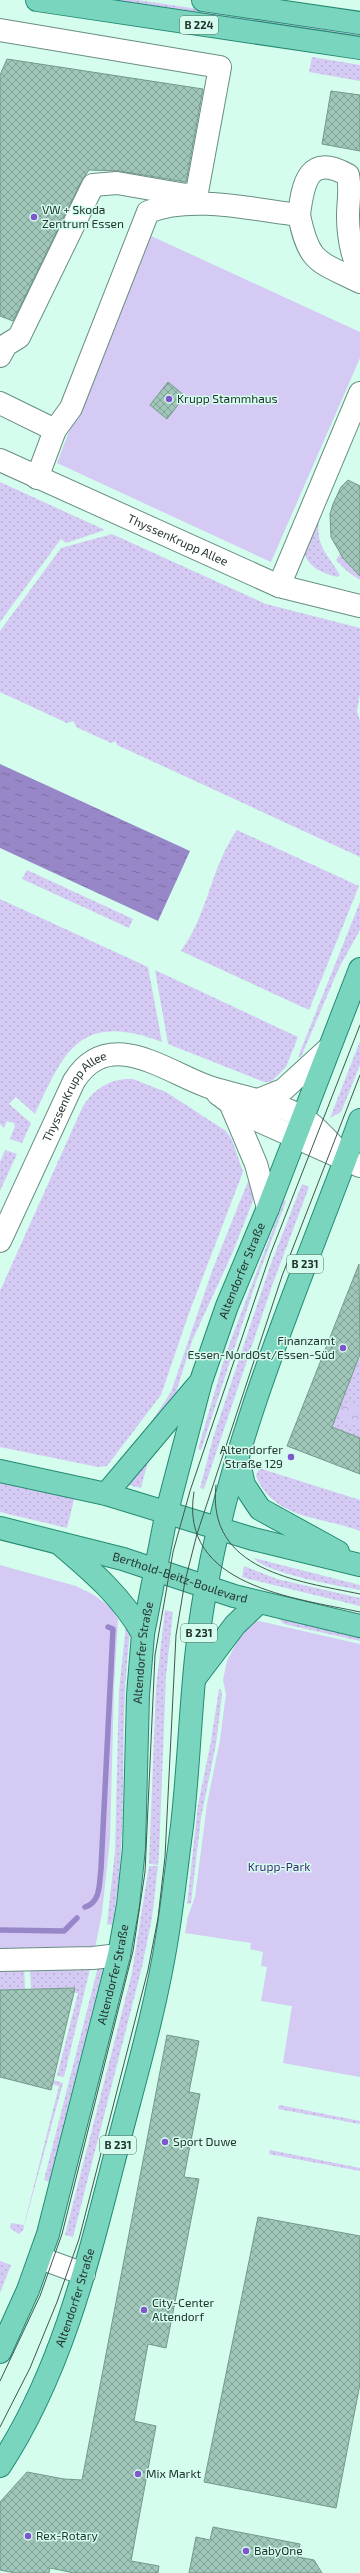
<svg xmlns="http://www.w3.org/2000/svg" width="360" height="2573" font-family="'Exo 2',sans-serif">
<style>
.grass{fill:url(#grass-dots)}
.forest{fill:url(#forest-crowns)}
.park{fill:#d4caf4}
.water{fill:url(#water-ripples)}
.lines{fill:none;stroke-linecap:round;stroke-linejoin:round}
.stream{stroke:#9887c8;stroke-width:5.5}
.building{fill:url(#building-cross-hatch);stroke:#74998c}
.minor-casing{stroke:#698e81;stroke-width:24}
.major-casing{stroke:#238a71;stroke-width:24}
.minor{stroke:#fff;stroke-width:22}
.major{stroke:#7ad5bf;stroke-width:22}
.tram{stroke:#42564f;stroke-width:1}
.poi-dot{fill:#7f55ce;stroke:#d4fdee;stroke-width:1.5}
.labels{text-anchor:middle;stroke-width:3;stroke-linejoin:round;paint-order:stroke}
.shield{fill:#d4fdee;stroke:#597068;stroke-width:1}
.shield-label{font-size:11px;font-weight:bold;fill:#24342f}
.poi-label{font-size:12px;fill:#24342f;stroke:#d4fdee;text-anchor:start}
.street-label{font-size:12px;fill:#24342f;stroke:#d4fdee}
.park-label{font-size:12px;fill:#432775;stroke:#d4fdee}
</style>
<defs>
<pattern id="grass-dots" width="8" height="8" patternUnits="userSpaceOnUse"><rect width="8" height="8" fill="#d4caf4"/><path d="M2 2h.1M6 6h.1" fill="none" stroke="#b6aed2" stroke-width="1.8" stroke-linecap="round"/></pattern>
<pattern id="forest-crowns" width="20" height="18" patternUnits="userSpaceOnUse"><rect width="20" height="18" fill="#d4caf4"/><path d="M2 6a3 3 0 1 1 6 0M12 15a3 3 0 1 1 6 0" fill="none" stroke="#b6aed2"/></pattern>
<pattern id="water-ripples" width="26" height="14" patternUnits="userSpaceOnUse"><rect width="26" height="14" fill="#9887c8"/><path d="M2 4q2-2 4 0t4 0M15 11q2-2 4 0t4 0" fill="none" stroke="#7c6fa3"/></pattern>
<pattern id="building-cross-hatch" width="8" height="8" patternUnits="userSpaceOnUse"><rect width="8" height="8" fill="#9fc6b8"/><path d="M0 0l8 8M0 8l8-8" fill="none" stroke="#81a296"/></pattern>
</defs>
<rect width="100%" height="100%" fill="#d4fdee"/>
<path class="grass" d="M112,0h25l223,33v4z
M312,57l48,8v16l-51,-9z
M0,482l105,48 -39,13 -5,-4 -61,83z
M320,513c-6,32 5,37 20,62l-3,2c-16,-5 -29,-9 -34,-27z
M112,534l154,70 94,24v65l-3,18 3,10v136l-243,-112 -1,-4 -5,2 -35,-16 -2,-6 -7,2 -67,-31v-61l61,-83z
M340,554l20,19v7l-12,-8 -12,-12z
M237,830l122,56 -50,124 -128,-59c28,-39 29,-82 56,-121z
M27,870l106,49 -4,9 -107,-49z
M0,899l148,68 14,75c-80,-30 -97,6 -127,72l-19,-17 -7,7 22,19 -9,20 -12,-4 5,-13 -1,-3 -7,-2 -3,7 -4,-4z
M360,902v28l-21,38 -38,89h-3z
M155,970l143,67 -12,30 -15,15h-7l-96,-38z
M360,1041v24l-19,47 -11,6z
M133,1079l33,13 60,39 6,9 11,32 -54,141 -28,82 -54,71 -9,1 -98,-20v-156l83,-185c12,-18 28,-28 50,-27z
M5,1150l12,4 -17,37v-29z
M251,1174l5,19 -24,61 -40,87 -17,55 -27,31 23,-35 41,-121z
M302,1184l7,3 -37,99 -68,203 -4,-1 13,-50 57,-172z
M284,1200l2,1 -30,81 -55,168 -3,-1 28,-96z
M359,1357l1,1v80l-28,-11z
M151,1450l-10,38 -16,-4z
M259,1468l101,32v31c-39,-15 -86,-11 -104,-55z
M0,1480l75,16 -8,32 -67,-16z
M254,1558l106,27v5c-20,-4 -95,-17 -106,-32z
M244,1566l33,13 83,19v8l-111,-27 -7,-2z
M165,1610l8,2 -7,64 -7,177 -1,12 -9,-1 7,-176z
M277,1617l83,18v6l-76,-17z
M126,1625l5,1c-3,22 -5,44 -6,66 -4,78 2,156 -13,233l-5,-1 8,-72 4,-161z
M219,1689h2l1,6 -6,49 -15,74 -10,85 -4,1 11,-99 13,-64z
M149,1866h9l-6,52 -10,49 -69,270 -8,-2 67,-262z
M24,1964l1,25 -25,1v-24z
M30,1965l60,4 -26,108 -7,-1 21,-83h-4l1,-5 -44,1z
M98,1967l5,1 -54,214 -5,-2z
M53,2080l10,3 -40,147 -4,4 -9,-6 1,-5 13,2 35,-139 -7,-2z
M279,2105l81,16v3l-82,-15z
M270,2150l90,18v3l-91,-17z
M0,2261l11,4 -11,28z"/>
<path class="forest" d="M348,1404l12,2v22l-3,-1 -2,-5 -7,2 -9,-10 4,-8z"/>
<path class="park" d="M144,235h5l211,97v26l-89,204 -214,-99z
M0,1565l76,21 18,9 16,12 8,12 -4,69 -4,151 -8,74 -9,45 -93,2z
M259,1621l101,23v433l-77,-14 9,-57 -31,-5 6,-34 -6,-1 2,-14 -13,-3 1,-6 -66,-10 3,-17 7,-19 12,-93 13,-64 6,-46 -3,-14 4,-19 15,-29 11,-10z"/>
<path class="water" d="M0,764l190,87 -32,70 -158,-73z"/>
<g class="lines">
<path class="stream" d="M85,1907c16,-5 14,-23 16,-38l12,-240 -5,-2
M0,1930l64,1 13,-13"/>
</g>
<path class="building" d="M7,59l196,30 -17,93 -67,-11 -30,-1 -7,10 -69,141 -13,-5v-241z
M331,91l29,4v56l-38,-7z
M168,382l17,14 -18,23 -17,-14z
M348,480l12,6v90l-17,-18 -12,-21 -1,-23 3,-10 8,-17z
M359,1264l1,90 -28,73 28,11v36l-73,-28z
M75,1988l-24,102 -51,-13v-87z
M167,2035l32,6 -10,51 11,2 -16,83 15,2 -33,169 -18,-4 -14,77 22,5 -25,135 28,5 -1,7h-84l-24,-5 -1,5h-34l-15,-3v-68l27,-30 37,7 18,1z
M258,2217l102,19v148l-24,124 -132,-26z
M213,2527l87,17 -2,13 16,3 8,13h-133l7,-36 14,3z"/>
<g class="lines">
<g class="minor-casing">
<g id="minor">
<path d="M0,30l220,37 -23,125 -11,3 -69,-12 -24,2 -74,152 -13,8 -6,11"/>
<path d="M299,215c4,-33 10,-62 49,-40 3,14 0,27 0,41 0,20 4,40 12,58"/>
<path d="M0,403l55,27"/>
<path id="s1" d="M0,460l279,126 81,20"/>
<path d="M37,478l18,-48 16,-22 77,-196c43,-18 107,-2 151,3 10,49 19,46 61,67"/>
<path d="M279,586l81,-193"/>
<path d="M218,1094l30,22 112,50"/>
<path d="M258,1100l25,-10 46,-42"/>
<path d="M231,1105l25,59 12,44"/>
<path id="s2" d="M0,1241l74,-160c36,-57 94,-7 138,7 25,8 72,16 93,31 15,11 28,27 41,40"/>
<path d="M0,1960l93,-2 26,-3"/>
<path d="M40,2258l44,16"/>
</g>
</g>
<g class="major-casing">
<g id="major">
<path d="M37,0l323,48"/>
<path d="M203,0l157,23"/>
<path d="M238,1459l6,26 16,24 78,43"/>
<path d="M0,1471l106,23 147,45 107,26"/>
<path d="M106,1494l91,-108"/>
<path id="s3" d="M0,1528l123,31 111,37 126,30"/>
<path d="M61,1545c32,27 61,52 82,89"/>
<path d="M195,1678l40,-53 23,-22"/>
<path id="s4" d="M0,2352l28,-62 20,-56 71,-279 9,-50 6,-57 4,-153 5,-61 24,-123 34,-130 26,-75 41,-98 92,-239"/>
<path id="s5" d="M0,2466c60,-92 86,-197 113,-302 19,-75 42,-150 54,-226 6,-37 10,-75 15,-112 9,-79 9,-160 24,-238 29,-163 98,-314 154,-468"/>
</g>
</g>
<use href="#minor" class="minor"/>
<use href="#major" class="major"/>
<path class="tram" d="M216,1485c-10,86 82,96 144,109
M194,1492c-16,94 101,106 166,120
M0,2381l40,-85 22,-62 71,-283 12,-79 10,-217 18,-103 17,-61 80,-236 90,-230
M0,2427l30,-59 27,-66 22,-63 69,-269 10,-52 7,-61 11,-222 9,-54 12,-47 85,-258 78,-201"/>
</g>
<g class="poi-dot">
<circle cx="34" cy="217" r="4"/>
<circle cx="169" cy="399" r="4"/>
<circle cx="343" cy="1348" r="4"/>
<circle cx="291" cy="1457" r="4"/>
<circle cx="165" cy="2142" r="4"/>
<circle cx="144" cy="2310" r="4"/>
<circle cx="138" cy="2474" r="4"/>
<circle cx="28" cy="2536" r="4"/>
<circle cx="246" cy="2551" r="4"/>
</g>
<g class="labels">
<g class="shield">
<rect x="180" y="16" width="38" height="18" rx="3"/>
<rect x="287" y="1255" width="36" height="18" rx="3"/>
<rect x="181" y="1624" width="36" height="18" rx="3"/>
<rect x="100" y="2136" width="36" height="18" rx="3"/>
</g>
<g class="shield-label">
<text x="199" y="29">B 224</text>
<text x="305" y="1268">B 231</text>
<text x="199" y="1637">B 231</text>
<text x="118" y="2149">B 231</text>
</g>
<g class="poi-label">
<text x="42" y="214">VW + Skoda<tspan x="42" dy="14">Zentrum Essen</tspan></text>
<text x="177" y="403">Krupp Stammhaus</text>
<text x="335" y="1345" text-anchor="end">Finanzamt<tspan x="335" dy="14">Essen-NordOst/Essen-Süd</tspan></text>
<text x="283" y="1454" text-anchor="end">Altendorfer<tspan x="283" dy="14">Straße 129</tspan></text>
<text x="173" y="2146">Sport Duwe</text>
<text x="152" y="2307">City-Center<tspan x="152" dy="14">Altendorf</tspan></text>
<text x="146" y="2478">Mix Markt</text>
<text x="36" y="2540">Rex-Rotary</text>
<text x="254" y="2555">BabyOne</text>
</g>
<g class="street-label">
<text dy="4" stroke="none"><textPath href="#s1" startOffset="195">ThyssenKrupp Allee</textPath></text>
<text dy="4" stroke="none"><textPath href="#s2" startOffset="164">ThyssenKrupp Allee</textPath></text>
<text dy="4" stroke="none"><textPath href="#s4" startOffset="1115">Altendorfer Straße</textPath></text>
<text dy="4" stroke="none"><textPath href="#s3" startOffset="187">Berthold-Beitz-Boulevard</textPath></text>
<text dy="4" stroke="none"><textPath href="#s4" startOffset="719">Altendorfer Straße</textPath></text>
<text dy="4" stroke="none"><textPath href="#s4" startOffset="395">Altendorfer Straße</textPath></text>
<text dy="4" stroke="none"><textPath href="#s5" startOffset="185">Altendorfer Straße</textPath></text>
</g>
<g class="park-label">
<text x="279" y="1871">Krupp-Park</text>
</g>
</g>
</svg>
